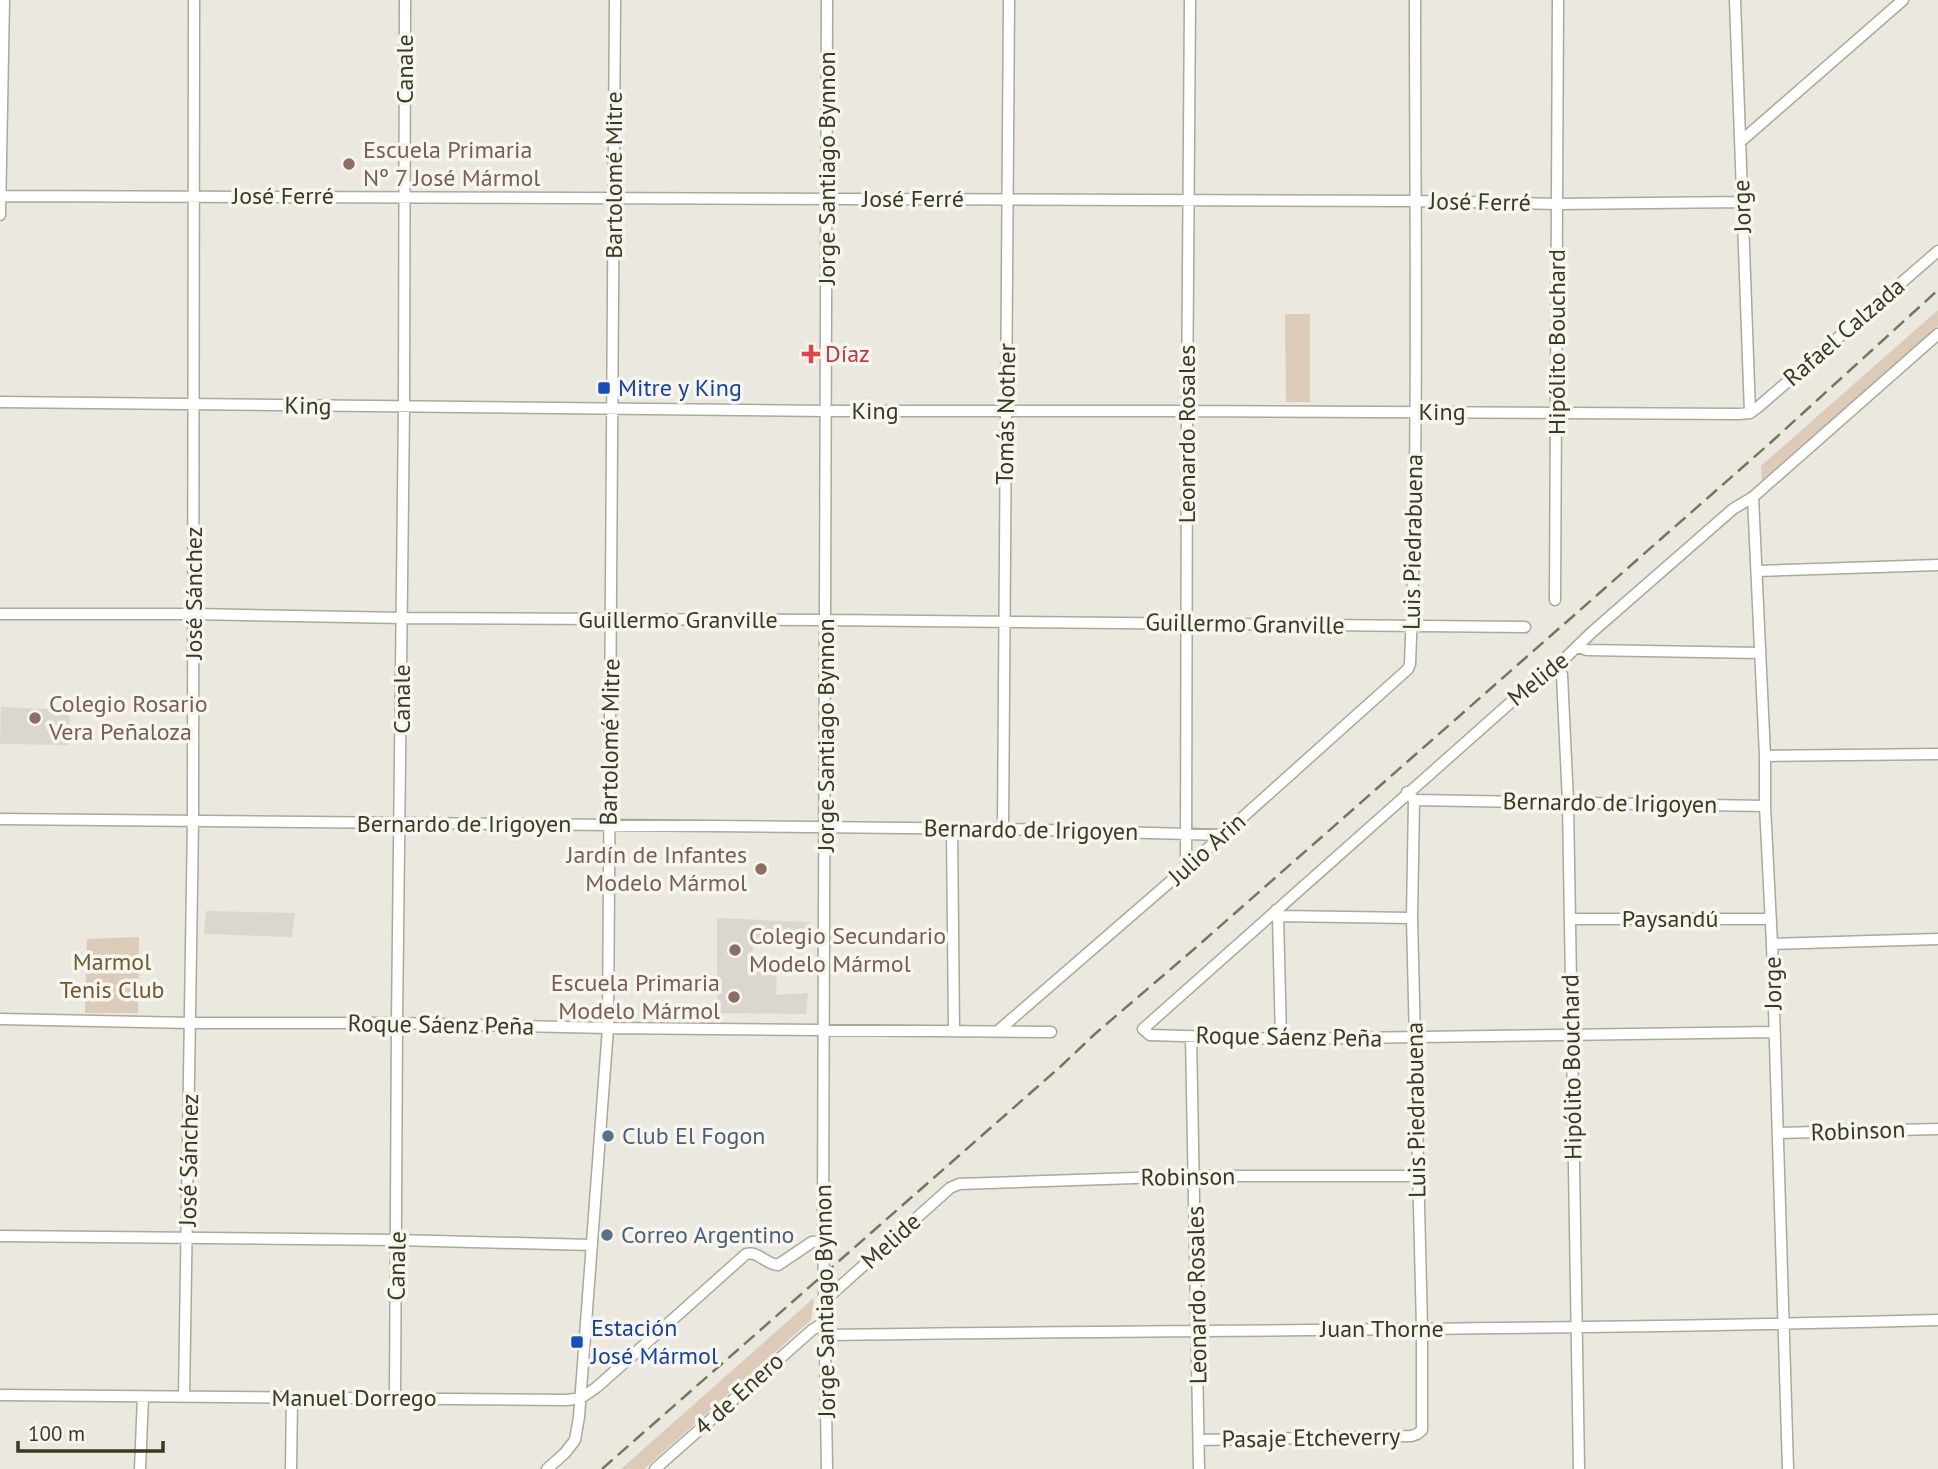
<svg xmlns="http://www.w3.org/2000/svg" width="1938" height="1469" font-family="'PT Sans',sans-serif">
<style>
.built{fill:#dad8ce}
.green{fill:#dccbb8}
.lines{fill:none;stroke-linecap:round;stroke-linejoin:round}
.minor-casing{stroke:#aba99a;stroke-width:13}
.minor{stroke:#fff;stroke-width:10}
.rail{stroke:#76765b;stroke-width:2.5;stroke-dasharray:14 7;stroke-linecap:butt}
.education-dot{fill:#8d6e63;stroke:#f7f5f0;stroke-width:2.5}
.health-dot{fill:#e0444e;stroke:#f7f5f0;stroke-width:2.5}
.transit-dot{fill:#1a4fb4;stroke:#f7f5f0;stroke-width:2.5}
.service-dot{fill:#5c6f8a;stroke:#f7f5f0;stroke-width:2.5}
.labels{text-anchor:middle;stroke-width:7;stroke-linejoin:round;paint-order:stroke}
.street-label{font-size:24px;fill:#3a3a20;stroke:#f7f5f0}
.education-label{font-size:24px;fill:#785e54;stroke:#f7f5f0;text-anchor:start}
.health-label{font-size:24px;fill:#be3a42;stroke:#f7f5f0;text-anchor:start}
.transit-label{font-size:24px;fill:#164399;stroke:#f7f5f0;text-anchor:start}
.park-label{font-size:24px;fill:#71592b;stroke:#f7f5f0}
.service-label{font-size:24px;fill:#4e5e75;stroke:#f7f5f0;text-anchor:start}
</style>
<rect width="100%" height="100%" fill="#eae8df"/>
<path class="built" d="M1,707l69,3 -1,35 -69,-1z
M206,911l89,2 -3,24 -88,-3z
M717,918l92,4 -1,23 -55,-1 -1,25h25l-1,26 32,-2 -2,21 -89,-1z"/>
<path class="green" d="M1938,310v16l-176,155 -1,-15z
M1285,314h25v88h-24z
M139,937l-1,76h-53l2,-74z
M814,1298l-3,22 -167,149h-23z"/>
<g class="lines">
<g class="minor-casing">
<path id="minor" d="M1735,0l15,413
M1740,142l163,-142
M0,196l1415,5 142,3 185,-2
M0,215l4,-215
M0,402l826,9h361l552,3 11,-1 7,-5 181,-157
M1753,497l12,259v50l7,138 16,525
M1757,571l181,-6
M1555,600l3,-600
M0,614h194l209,4 423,2 699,7
M1578,647l9,3 172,3
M1557,666l5,9 6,127 11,667
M1765,756l173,-2
M1414,800l351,6
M0,819l1003,10 220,6
M952,829l2,201
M1003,829l6,-829
M1186,868l1,-457 3,-411
M1276,910l2,6 3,123
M1278,916l134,2
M1570,919h200
M1772,944l166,-5
M0,1019l191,4h206l211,5 443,4
M999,1030l187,-162 222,-199 2,-5c9,-221 5,-443 5,-664
M1774,1032l-493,7 -131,-4 -7,-6 394,-350 20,-13 34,-33 142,-124 20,-12 185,-163
M1191,1036l8,433
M1778,1133l160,-4
M0,1236l397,4 194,5
M825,1300l125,-112 9,-4 235,-8h223
M826,1335c371,-5 741,-5 1112,-15
M0,1395l567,5 14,-2 16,-11 149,-133c13,-3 19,10 32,11l34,-23 11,-1
M184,1397l9,-576 1,-821
M395,1398l2,-375 7,-616 1,-407
M1199,1440l212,-4 6,-2 5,-4v-102l-10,-410 2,-118 -7,-8
M140,1469l3,-72
M291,1469l1,-72
M547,1469l18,-16 10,-13 4,-23 29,-389 7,-1028
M655,1469l157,-139 13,-8
M827,1469l-4,-242 4,-1227"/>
</g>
<use href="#minor" class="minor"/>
<path class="rail" d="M602,1469l458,-402 36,-34 97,-83 576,-506 169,-154"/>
</g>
<g class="education-dot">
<circle cx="349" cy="164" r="7"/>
<circle cx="35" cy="718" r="7"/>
<circle cx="761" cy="869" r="7"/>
<circle cx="735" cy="950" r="7"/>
<circle cx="734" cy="997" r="7"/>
</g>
<path class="health-dot" d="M807.5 343.5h7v7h7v7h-7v7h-7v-7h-7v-7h7z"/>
<g class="transit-dot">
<rect x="597" y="381" width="14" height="14" rx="3.5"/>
<rect x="570" y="1335" width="14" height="14" rx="3.5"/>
</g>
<g class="service-dot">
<circle cx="608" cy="1136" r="7"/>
<circle cx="607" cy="1235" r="7"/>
</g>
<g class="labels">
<g class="street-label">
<text transform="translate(405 69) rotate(-90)" y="8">Canale</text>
<text transform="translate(827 168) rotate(-90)" y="8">Jorge Santiago Bynnon</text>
<text transform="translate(614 175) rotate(-90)" y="8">Bartolomé Mitre</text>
<text x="283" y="204">José Ferré</text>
<text x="913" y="207">José Ferré</text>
<text transform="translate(1480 202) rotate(1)" y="8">José Ferré</text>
<text transform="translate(1742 206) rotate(-92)" y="8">Jorge</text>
<text transform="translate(1844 332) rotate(-41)" y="8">Rafael Calzada</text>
<text transform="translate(1557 342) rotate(-90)" y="8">Hipólito Bouchard</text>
<text transform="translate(308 406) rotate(1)" y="8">King</text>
<text x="875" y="419">King</text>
<text x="1442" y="420">King</text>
<text transform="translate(1006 414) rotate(-89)" y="8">Tomás Nother</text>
<text transform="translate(1187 434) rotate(-90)" y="8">Leonardo Rosales</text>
<text transform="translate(1413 542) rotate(-89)" y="8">Luis Piedrabuena</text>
<text transform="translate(194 593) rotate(-90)" y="8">José Sánchez</text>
<text x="678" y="628">Guillermo Granville</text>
<text transform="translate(1245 624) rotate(1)" y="8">Guillermo Granville</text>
<text transform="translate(1538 679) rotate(-39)" y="8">Melide</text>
<text transform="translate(402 699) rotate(-90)" y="8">Canale</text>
<text transform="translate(826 735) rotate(-90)" y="8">Jorge Santiago Bynnon</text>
<text transform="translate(610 742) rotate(-89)" y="8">Bartolomé Mitre</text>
<text transform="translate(1610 803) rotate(1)" y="8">Bernardo de Irigoyen</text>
<text x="464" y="832">Bernardo de Irigoyen</text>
<text transform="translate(1031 830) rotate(1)" y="8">Bernardo de Irigoyen</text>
<text transform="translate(1207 849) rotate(-42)" y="8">Julio Arin</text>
<text x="1670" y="927">Paysandú</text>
<text transform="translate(1773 983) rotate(-91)" y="8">Jorge</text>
<text transform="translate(441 1025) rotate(1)" y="8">Roque Sáenz Peña</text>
<text transform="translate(1289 1037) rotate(1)" y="8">Roque Sáenz Peña</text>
<text transform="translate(1572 1067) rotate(-91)" y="8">Hipólito Bouchard</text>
<text transform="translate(1416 1110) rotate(-91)" y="8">Luis Piedrabuena</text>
<text transform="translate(1858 1131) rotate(-2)" y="8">Robinson</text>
<text transform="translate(189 1160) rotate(-89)" y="8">José Sánchez</text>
<text transform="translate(1188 1177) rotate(-1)" y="8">Robinson</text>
<text transform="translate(891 1241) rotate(-42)" y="8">Melide</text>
<text transform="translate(397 1266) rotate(-89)" y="8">Canale</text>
<text transform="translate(1197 1295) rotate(-91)" y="8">Leonardo Rosales</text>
<text transform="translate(825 1301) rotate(-91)" y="8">Jorge Santiago Bynnon</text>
<text x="1382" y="1337">Juan Thorne</text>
<text transform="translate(739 1394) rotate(-42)" y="8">4 de Enero</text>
<text x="354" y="1406">Manuel Dorrego</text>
<text transform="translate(1311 1438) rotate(-1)" y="8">Pasaje Etcheverry</text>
</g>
<g class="education-label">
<text x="363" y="158">Escuela Primaria<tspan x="363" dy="28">Nº 7 José Mármol</tspan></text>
<text x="49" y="712">Colegio Rosario<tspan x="49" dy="28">Vera Peñaloza</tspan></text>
<text x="747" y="863" text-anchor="end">Jardín de Infantes<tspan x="747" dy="28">Modelo Mármol</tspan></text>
<text x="749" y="944">Colegio Secundario<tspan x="749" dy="28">Modelo Mármol</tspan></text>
<text x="720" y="991" text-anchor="end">Escuela Primaria<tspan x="720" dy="28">Modelo Mármol</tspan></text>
</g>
<g class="health-label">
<text x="825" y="362">Díaz</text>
</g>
<g class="transit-label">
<text x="618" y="396">Mitre y King</text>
<text x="591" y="1336">Estación<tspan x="591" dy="28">José Mármol</tspan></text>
</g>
<g class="park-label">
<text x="112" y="970">Marmol<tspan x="112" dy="28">Tenis Club</tspan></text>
</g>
<g class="service-label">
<text x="622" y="1144">Club El Fogon</text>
<text x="621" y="1243">Correo Argentino</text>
</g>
</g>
<path d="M18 1441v10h145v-10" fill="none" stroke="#3a3a20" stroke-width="3.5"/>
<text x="28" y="1441" font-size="21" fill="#3a3a20" stroke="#f7f5f0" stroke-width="5" paint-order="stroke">100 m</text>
</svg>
